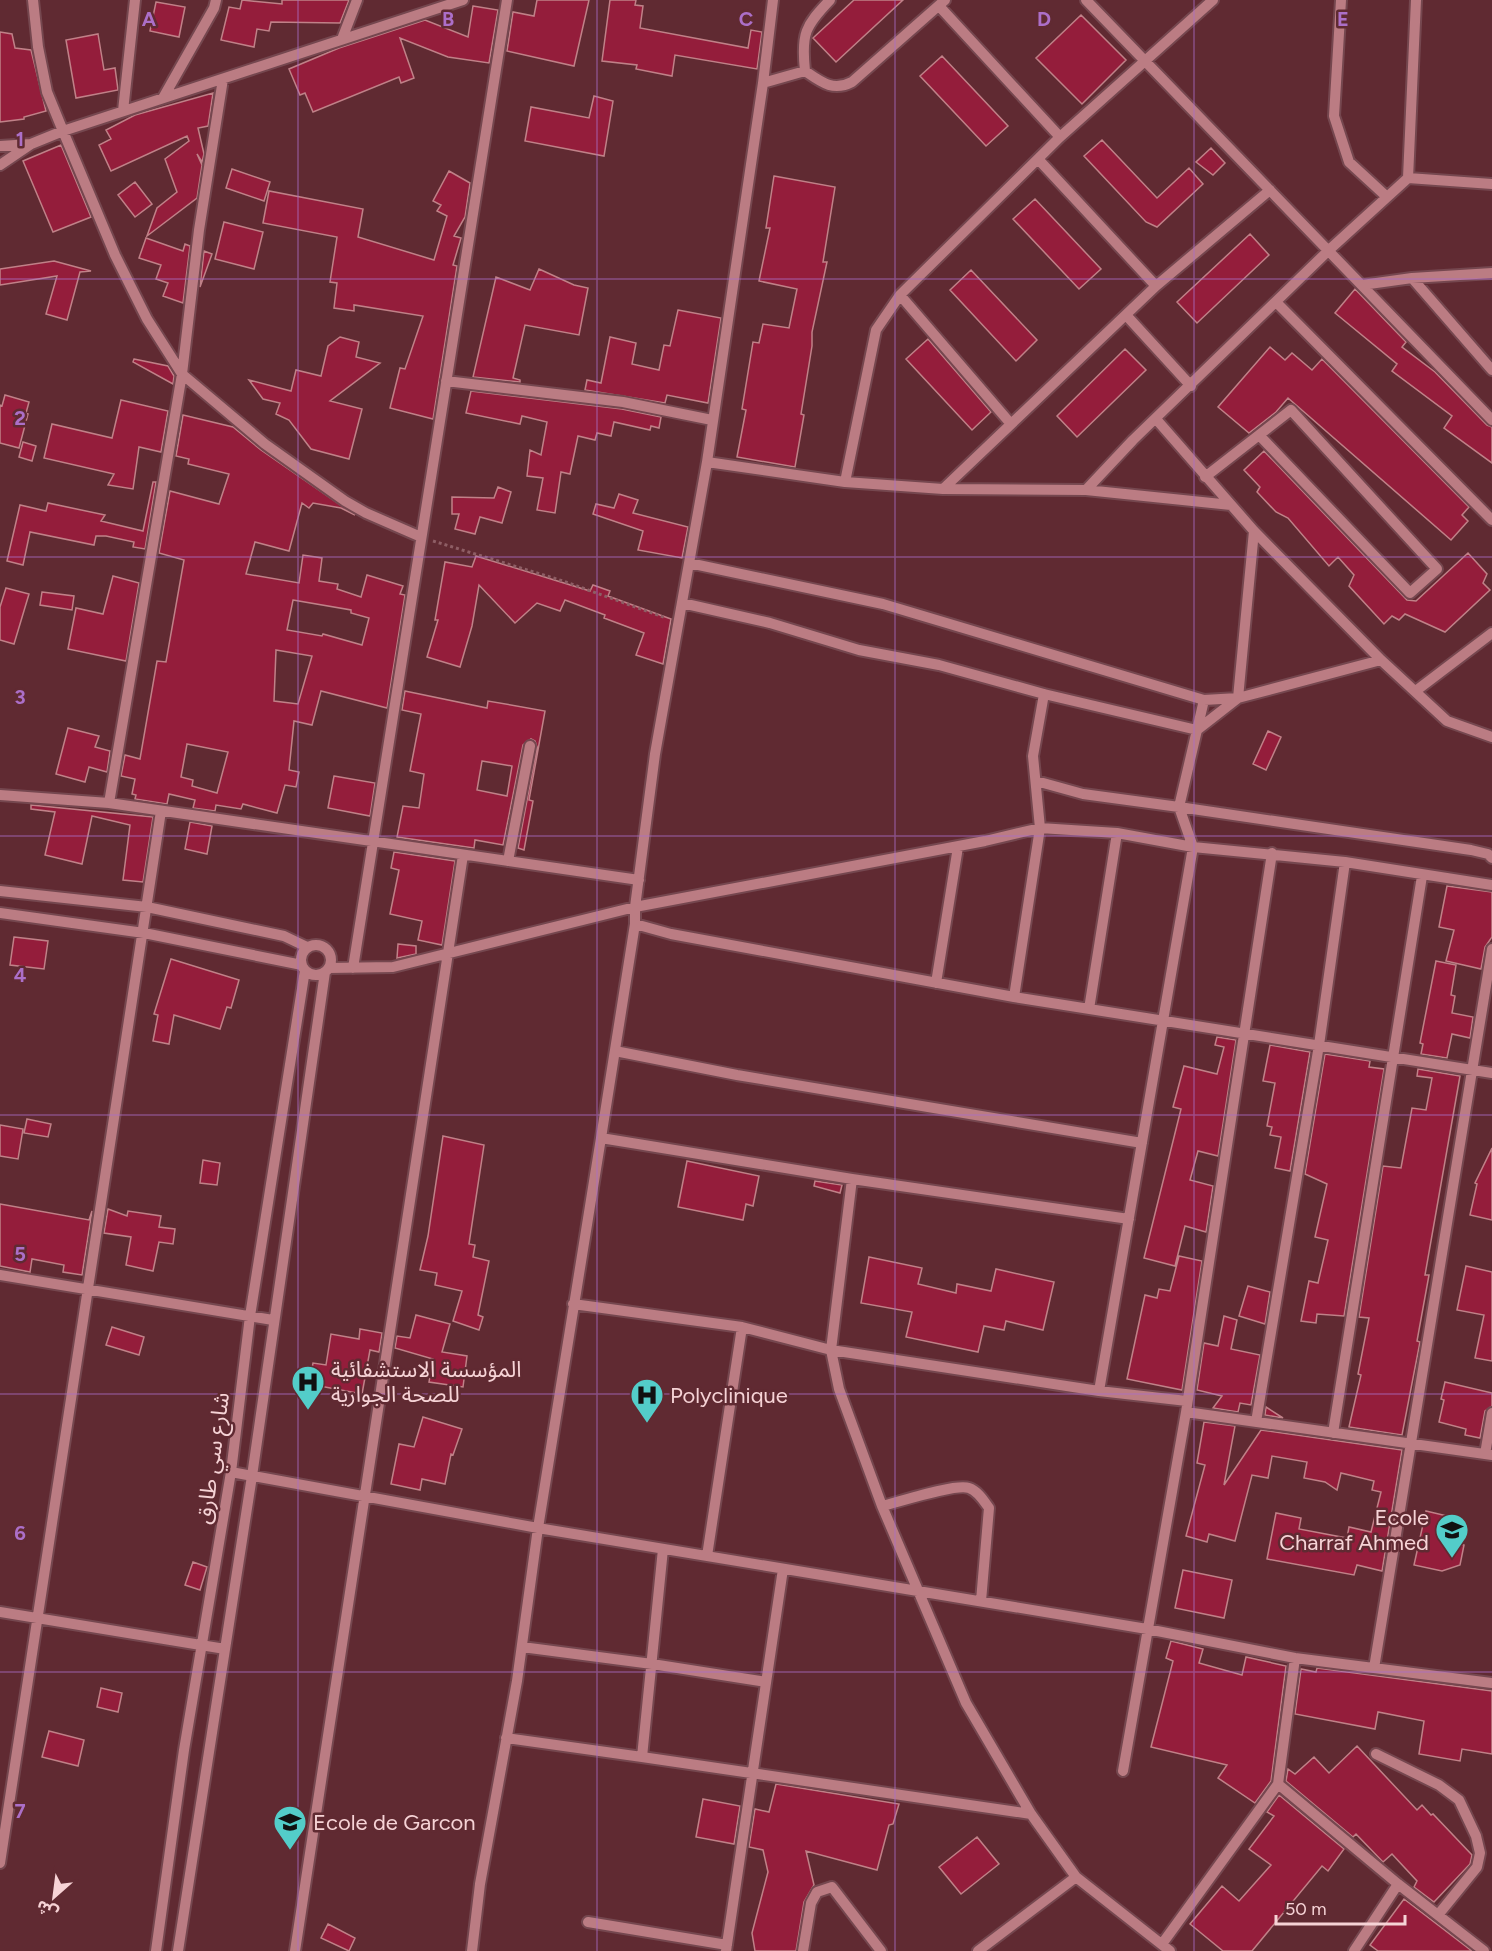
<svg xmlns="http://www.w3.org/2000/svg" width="1492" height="1951" font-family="Figtree,'Noto Sans Arabic',sans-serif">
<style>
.building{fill:#941d3b;stroke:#c08188;stroke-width:1.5;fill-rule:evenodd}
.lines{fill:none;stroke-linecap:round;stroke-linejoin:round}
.minor-casing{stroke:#75474f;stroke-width:14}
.path{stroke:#8e5e65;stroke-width:3;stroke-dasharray:3 3;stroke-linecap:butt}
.minor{stroke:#bb7c83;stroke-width:10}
.grid{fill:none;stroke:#ac6fc8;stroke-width:1.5;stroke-opacity:0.55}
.labels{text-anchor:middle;stroke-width:5;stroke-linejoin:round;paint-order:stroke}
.poi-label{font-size:22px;fill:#f6d3d6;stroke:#602a32;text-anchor:start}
.street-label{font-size:22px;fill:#f6d3d6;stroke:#602a32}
.grid-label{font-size:20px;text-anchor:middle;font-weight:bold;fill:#ac6fc8;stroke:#602a32;stroke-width:5;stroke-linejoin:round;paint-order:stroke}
</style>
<rect width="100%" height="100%" fill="#602a32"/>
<path class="building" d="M242,0l40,4v-4h67l-9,23 -69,-1 -2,9 -12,-2 -3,18 -33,-7 8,-33 11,2z
M537,0h52l-15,66 -67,-15 6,-39 21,4z
M610,0h26l-1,5 8,1 -3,22 108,20 3,-18 11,2 -5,37 -82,-14 -3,21 -36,-7 1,-4 -35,-4z
M854,0h49l-67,62 -23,-24z
M156,2l29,5 -6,30 -29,-6z
M473,6l25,4 -9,53 -41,-6 -48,-19 14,40 -13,5 -2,-6 -86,35 -8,-19 -5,2 -11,-26 50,-21 86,-28 43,17z
M1081,15l45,45 -44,44 -46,-46z
M0,32l12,2 3,14 16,2 15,61 -22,6v2l-24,3z
M98,34l6,36 11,-2 3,22 -42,8 -10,-58z
M942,56l66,70 -22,20 -66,-70z
M213,93l-5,33 -10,2 6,26 -2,8 -5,-8 5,11 -5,33 -50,38 10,-28 20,-16 -12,-33 24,-18 -2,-5 -76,35 -12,-26 12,-6 -5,-9 29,-15z
M594,96l19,5 -9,55 -79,-15 6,-34 58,11z
M1102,140l55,58 32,-30 14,16 -46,43 -11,-5 -62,-66z
M61,145l30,72 -38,15 -30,-71z
M1211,148l14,15 -12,12 -17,-13z
M232,169l38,13 -6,19 -38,-13z
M449,171l21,12 -5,34 -11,19 7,2 -8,27 4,1 -24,153 -43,-11 10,-40 5,1 18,-53 -69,-11v6l-20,-3 3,-25 -7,-1 7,-45 -74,-14 6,-32 94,18 -5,28 76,23 13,-44 -10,-5 4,-6 -8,-4z
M774,176l61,11 -12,75h4l-15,70v14l-11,68 3,1 -9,52 -58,-10 9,-47 -4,-1 11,-67 6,1 4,-19 26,4 8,-39 -38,-8 11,-53h-4z
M135,182l17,22 -17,13 -17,-22z
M1035,199l66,70 -22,20 -66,-70z
M224,222l39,10 -9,37 -39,-10z
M1250,234l19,21 -72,68 -20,-21z
M146,238l37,13 2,-7 5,2 -7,57 -20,-7 5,-13 -12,-4 5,-14 -22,-7z
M204,251l8,3 -12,33z
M54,261l37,10 -11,1 -13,48 -21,-6 11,-38 -57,9v-16z
M539,269l35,16 14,3 -9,47 -54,-10 -12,53 7,2v2l-47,-5 23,-100 34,13z
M971,270l66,70 -21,21 -66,-71z
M1355,289l51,53 -4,5 33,25 52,53 5,2v36l-48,-35 8,-12 -60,-45 5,-7 -62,-51z
M678,310l43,8 -13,85 -41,-8 -2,8 -80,-13 2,-10 14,3 9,-46 26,6 -4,21 27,6 5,-25 6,1z
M340,337l19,5 -3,15 24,6 -50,38 32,8 -13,50 -38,-10 -22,-29 -13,-6 4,-11 -17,-4 -14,-19 42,11 5,-21 25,6 7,-30z
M928,339l63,73 -19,18 -66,-71z
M1270,347l15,13 7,-7 20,17 10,-11 147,148 -7,8 6,6 -17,19 -163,-142 -12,14 -27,21 -31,-26z
M1125,349l21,21 -69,67 -20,-21z
M134,359l34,7 6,10 -1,8 -40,-22z
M471,391l151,18 39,8 -2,11 -8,-2 -1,4 -36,-8 -3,14 -14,-3 -2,7 -17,-4 -8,38 -9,-2 -6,41 -18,-3 6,-32 -16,-2 3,-26 11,5 6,-33 -25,-6 -2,8 -54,-11z
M5,395l24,7 -3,11 2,1 -9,34 -19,-5v-38l2,1z
M121,400l47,11 -7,41 -22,-5 -6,42 -25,-4 6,-11 -70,-16 8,-34 60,14z
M183,415l50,12 28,23 94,65 -14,-7 -28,-5 -4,5 -7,-5 -13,48 -34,-9 -9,32 53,9 4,-28 19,3 -3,23 19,3 -1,5 24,8 6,-22 36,11 -3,8 5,1 -18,113 -66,-17 -9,34 -18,-4 -5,49 10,2 -3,15 -11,-2 -8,28 -34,-9 -2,5 -25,-4 -1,6 -22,-3 2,-8 -26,-6 -2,10 -32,-5 1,-4 -4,-1 3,-15 -14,-3 4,-21 15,4 17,-98 9,1 18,-102 -25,-7 11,-62 49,13 10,-30 -41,-10 1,-5 -13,-3zM293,600l58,10v3l18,5 -7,27 -39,-11 -1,2 -35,-6zM276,650l36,6 -14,48 -24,-3zM187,744l41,8 -11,41 -25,-7 1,-6 -12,-3z
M23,442l13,4 -4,15 -13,-4z
M1264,451l143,149 9,1 52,-48 19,21 -4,9 7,7 -45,42 -40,-18 -6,6 -7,-4 -8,8 -35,-38 5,-11 -16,-18 -9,9 -41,-48 -12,-6 -19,-20 3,-5 -16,-17z
M153,482h3l-11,67 -12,-2 1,-5 -28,-6h-10l-2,9 -64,-13 -7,33 -16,-4 13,-56 26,6 2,-8 57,12 -4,6 42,10z
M498,487l13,5 -9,31 -22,-6 -5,17 -20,-5 4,-15h-7v-17l42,1z
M619,494l19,6 -5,13 55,14 -6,31 -44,-8 5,-19 -50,-17 3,-10 18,4z
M476,556l114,35 3,-6 17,6 -2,5 63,23 -8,45 -27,-9 8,-22 -40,-15 1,-3 -40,-15 -5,11 -23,-8 -22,20 -36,-38 -7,41 -12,41 -33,-10 11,-37h-3l10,-58 27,5z
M113,576l26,7 -13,78 -58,-12 8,-41 27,6z
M6,588l23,6 -15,50 -14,-4v-33z
M42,592l32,4 -2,14 -32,-5z
M405,691l82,17 1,-7 57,10 -16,89 4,1 -9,49 -6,-2 19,-101 -2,-6 -4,-2 -8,6 -20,100 -28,-5 -1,8 -77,-11 6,-31 16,2 5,-34 -14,-3 11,-57 -19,-4zM482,761l30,5 -5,30 -30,-6z
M68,728l31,8 -4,11 15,4 -3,21 -18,-5 -4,15 -29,-8z
M1268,731l13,6 -15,33 -13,-6z
M334,776l41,7 -5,33 -42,-8z
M31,805l122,12 -10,65 -20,-2 7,-55 -38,-9 -10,48 -37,-9 10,-43 -24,-3z
M190,822l22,4 -5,28 -22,-5z
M394,852l61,9 -13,84 -24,-5 4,-19 -32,-7 9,-44 -8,-2z
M1447,886l45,6v45l-7,10 -4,22 -35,-8 8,-31 -15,-3z
M14,937l34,4 -4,28 -34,-4z
M398,944l18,2v8l-19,4z
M171,959l68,21 -8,28 -4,-1 -7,22 -46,-14 -5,29 -16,-3 5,-26 -4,-1z
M1436,961l20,4 -5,30 4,1 -3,17 21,4 -3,21 -18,-4 -5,24 -26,-4 2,-10 -3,-1z
M1217,1037l19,3 -18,116 -20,-5 -8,29 23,6 -7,46 -21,-6 -10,40 -31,-8 37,-149 -8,-2 11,-41 33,8 7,-27 -9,-2z
M1270,1045l40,7 -20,119 -15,-3 6,-31 -11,-2 2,-8 -5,-1 8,-43 -12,-2z
M1325,1054l45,7 -1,6 15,2 -40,247 -27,-2 -1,9 -15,-2 8,-40 9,2 10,-43 -13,-3 12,-53 -22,-10z
M1418,1069l42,7 -35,199h4l-12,66 3,1 -18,93 -53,-8 12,-52 -3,-1 11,-56 -10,-1 24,-151 18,2 11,-60 14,2 6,-32 -15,-2z
M27,1119l24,5 -3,13 -24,-4z
M0,1125l23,4 -5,30 -18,-3z
M443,1136l41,9 -15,99 6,1 -2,12 16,4 -11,54 5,2 -4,13 -26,-9 9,-30 -27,-6 2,-12 -17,-3 8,-34z
M1492,1148v72l-22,-5 7,-31 -2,-1z
M203,1160l17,3 -3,22 -17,-2z
M687,1161l72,15 -6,30 -7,-2 -3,16 -65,-13z
M815,1181l27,4 -2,8 -26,-7z
M0,1204l89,16 3,-9 -10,64 -19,-3 1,-7 -32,-6 -2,13 -30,-6z
M108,1209l19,7 1,-5 33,5 -2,11 16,2 -2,15 -14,-2 -6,29 -27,-6 5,-28 -27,-4z
M1179,1256l23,5 -20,129 -55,-11 18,-84 12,3 2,-9 11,2z
M869,1257l53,11 -4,16 38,9 1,-9 34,7 5,-22 58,13 -11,48 -37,-9 -2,9 -20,-4 -6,26 -72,-15 6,-25 -51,-9z
M1466,1266l26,6v89l-17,-3 9,-43 -27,-5z
M1248,1286l22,6 -5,32 -26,-8z
M416,1315l34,9 -8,28 25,4 -4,31 -34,-5 4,-23 -38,-11 2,-12 13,2z
M1224,1316l13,4 -6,29 29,6 -9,50 -11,-2 -2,9 -25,-4 9,-12 -25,-6 7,-47 14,3z
M112,1327l32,10 -5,18 -33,-10z
M360,1329l22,4 -3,19 -9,-2 -8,44 -53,-10 4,-21 13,2 5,-31 28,5z
M1445,1382l47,11v13l-7,5 -5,27 -15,-3 1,-6 -27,-7 5,-22 -3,-1z
M1266,1407l17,11 -18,-3z
M423,1417l39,12 -9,26 -2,-1 -6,30 -23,-5 -2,11 -29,-6 8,-40 15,3z
M1204,1422l31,4 -11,59 37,-55 141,20 -20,121 -25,-6 -3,10 -87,-16 9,-46 25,5 -2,11 48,9 2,-11 22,5 10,-40 -9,-2 2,-9 -33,-8 -4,17 -12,-8 -21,-4 3,-16 -35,-6 -4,22 -16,-3 -17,66 -26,-7 -2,8 -21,-6 19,-71 -8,-2z
M1426,1511l34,8 -5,24 9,2 -4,20 -18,6 -28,-6z
M193,1562l14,5 -7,23 -15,-5z
M1183,1570l49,10 -8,38 -49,-10z
M1171,1641l32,8 -4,14 43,12 4,-18 40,9 -15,115 -16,22 -37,-25 9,-13 -76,-18 22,-86 -7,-3z
M1317,1668l175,23v63l-30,-5 -2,12 -41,-7 5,-33 -46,-9 -3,17 -80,-15 6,-45 15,3z
M101,1688l21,5 -4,19 -21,-5z
M49,1731l35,9 -6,26 -36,-9z
M1357,1746l60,64 5,-5 9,10 2,-1 39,41 -2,9 -36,38 -20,-15 3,-6 -25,-27 -9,8 -27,-28 -3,3 -67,-56 2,-12 7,5 19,-17 15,16z
M776,1784l123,20 -6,20 -4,1 -12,45 -71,-19 8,34 -10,17 -8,49h-41l-3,-18 16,-61 -5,-22 -14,-3 6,-38 14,3z
M1279,1795l65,54 -16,22 -6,-5 -70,85h-29l-33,-27 32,-38 17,15 32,-36 -22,-16 25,-33 -7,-4z
M703,1799l37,7 -6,38 -38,-7z
M977,1837l22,27 -38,30 -22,-27z
M1404,1899l68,52h-94l-8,-6z
M328,1924l27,14 -6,13 -28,-13z"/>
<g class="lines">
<g class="minor-casing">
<path id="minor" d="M33,0l5,47 9,45 16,39 52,124 32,64 35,55 83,70 80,57 21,12 55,24
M773,0l-10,83 42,-12c16,11 28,21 47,11l93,-82
M1086,0l406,420
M1341,0l-7,116 15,46 38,35
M939,6l121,131
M342,39l15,-39
M805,71c-4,-37 0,-45 25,-71
M223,79l-24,151 -17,144 -73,429 530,77
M763,83l-56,379 138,20 98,7 143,1 47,-50 196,-190 79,-72 8,-178
M163,98l51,-90 2,-8
M123,111l12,-111
M0,146l31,-2
M0,165l31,-21 32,-13 400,-131
M1408,178l84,6
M1412,278l80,92
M1362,285l50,-7 80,-5
M1156,286l114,-96
M900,295l111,129
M1277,303l215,217
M1126,315l65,71
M446,381l177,21 89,18
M1291,410l146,159 -27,24 -151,-158z
M1156,419l98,112 127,129 66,61 45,16
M707,462l-52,292 -20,153 350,-66 55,-13 77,5 76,14 152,15 147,23
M1205,477l54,-42
M845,482l31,-152 24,-35 160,-158 153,-137
M943,489l213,-203 -118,-127
M1086,490l145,15
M1254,531l-16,167 143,-38
M689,563l194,41 321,96 34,-2
M682,603l88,20 89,27 80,15 105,29 153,36 41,-32
M1417,690l75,-57
M1036,781l47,13 96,13 25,-107
M0,795l109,8
M508,861l22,-115
M0,891l147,16 137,29 23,11
M0,913l144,20 158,32
M635,924l36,10 343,63 478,76
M301 960a15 15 0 1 1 30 0a15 15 0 1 1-30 0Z
M329,968l64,-1 242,-60v17l-34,214 251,41 277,40
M353,968l154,-968
M936,983l22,-136
M1014,997l26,-169 -7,-72 11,-62
M1089,1009l28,-176
M615,1051l122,24 405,68
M852,1179l-21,171 8,39 43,117 84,197 65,111 45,63 94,74
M0,1275l273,45
M573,1304l169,23 89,23 268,41 88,10
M1099,1391l94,-544 -14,-40 292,43 17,4 4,4
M1186,1412l306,43
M1256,1422l63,-377 26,-183
M1333,1433l89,-557
M1485,1454l7,-41
M231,1472l307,56 609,101 148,29 197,25
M882,1506c17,-4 74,-23 87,-18 9,3 15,13 20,20l-8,93
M663,1549l-21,208 389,57
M707,1556l35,-229
M0,1612l225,37
M522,1647l130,17 114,18
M1374,1668l118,-719
M506,1738l136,19
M1376,1754l63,31 20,15 17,36 4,17 -3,14 -39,48
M1123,1771l63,-359 86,-559
M1278,1784l120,100 86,67
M0,1863l161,-1052
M588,1922l139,23
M1162,1944l116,-160 17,-126
M156,1951l28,-201 47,-278 19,-156 55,-346
M178,1951l74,-475 73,-504
M295,1951l168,-1096
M472,1951l8,-67 37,-203 21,-153 63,-390
M726,1951l57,-382
M803,1951l8,-48 6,-11 15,-5 49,64
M978,1951l98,-74
M1354,1951l44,-67"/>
</g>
<path class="path" d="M433,541l130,40 103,37"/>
<use href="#minor" class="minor"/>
</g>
<path class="grid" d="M298,0v1951M597,0v1951M895,0v1951M1194,0v1951M0,279h1492M0,557h1492M0,836h1492M0,1115h1492M0,1394h1492M0,1672h1492"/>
<defs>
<g id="hospital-pin" transform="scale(1.725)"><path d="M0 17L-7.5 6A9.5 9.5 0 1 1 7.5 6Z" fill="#53cdc9" stroke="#602a32"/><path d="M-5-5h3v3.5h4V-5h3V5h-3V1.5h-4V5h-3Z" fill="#111"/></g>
<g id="school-pin" transform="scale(1.725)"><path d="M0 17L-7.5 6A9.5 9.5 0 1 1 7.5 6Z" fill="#53cdc9" stroke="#602a32"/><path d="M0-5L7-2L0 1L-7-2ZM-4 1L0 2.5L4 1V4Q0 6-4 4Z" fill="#111"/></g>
</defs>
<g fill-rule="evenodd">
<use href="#hospital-pin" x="308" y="1382"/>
<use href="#hospital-pin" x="647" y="1395"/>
<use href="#school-pin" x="1452" y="1530"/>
<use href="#school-pin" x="290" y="1822"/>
</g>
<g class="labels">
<g class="poi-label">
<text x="331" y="1377">المؤسسة الاستشفائية<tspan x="331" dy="25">للصحة الجوارية</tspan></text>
<text x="670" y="1403">Polyclinique</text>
<text x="1429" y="1525" text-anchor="end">Ecole<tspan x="1429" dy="25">Charraf Ahmed</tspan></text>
<text x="313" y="1830">Ecole de Garcon</text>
</g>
<g class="street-label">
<text transform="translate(212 1458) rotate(-82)" y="8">شارع سي طارق</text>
</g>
</g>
<g class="grid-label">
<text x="149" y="26">A</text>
<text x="448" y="26">B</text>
<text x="746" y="26">C</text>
<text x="1044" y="26">D</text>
<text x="1343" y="26">E</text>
<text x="20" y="146">1</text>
<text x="20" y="425">2</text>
<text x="20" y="704">3</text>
<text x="20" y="982">4</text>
<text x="20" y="1261">5</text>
<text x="20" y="1540">6</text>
<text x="20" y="1818">7</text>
</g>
<g transform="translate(54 1897) rotate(208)" stroke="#602a32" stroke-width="4.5" paint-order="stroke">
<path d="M0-4.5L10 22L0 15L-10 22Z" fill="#f6d3d6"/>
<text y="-9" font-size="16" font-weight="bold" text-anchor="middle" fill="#f6d3d6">ش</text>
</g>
<path d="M1276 1915v9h129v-9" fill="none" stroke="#f6d3d6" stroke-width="3"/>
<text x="1285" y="1915" font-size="18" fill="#f6d3d6" stroke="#602a32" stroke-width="4.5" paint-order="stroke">50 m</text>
</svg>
